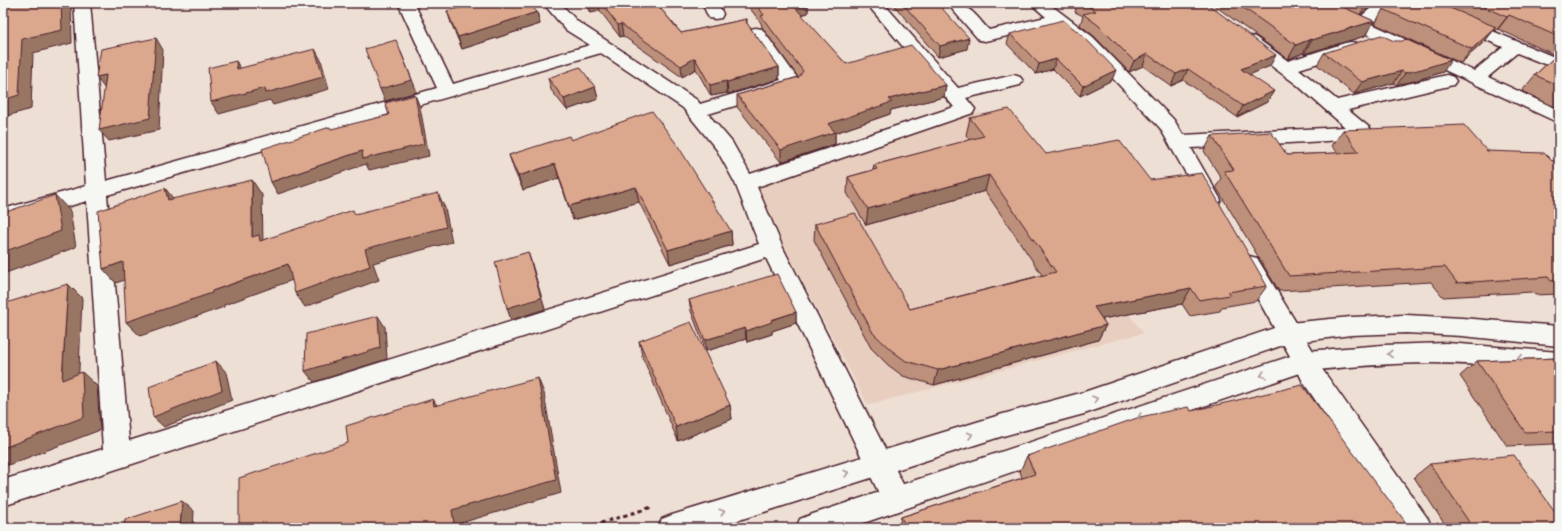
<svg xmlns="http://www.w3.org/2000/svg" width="1562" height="531" font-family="'Playpen Sans',sans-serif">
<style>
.built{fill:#e8cebf}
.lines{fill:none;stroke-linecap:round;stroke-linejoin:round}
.minor-casing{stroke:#4a1f2b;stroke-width:3}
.secondary-casing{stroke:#4a1f2b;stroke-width:3}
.path{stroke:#4a1f2b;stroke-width:3;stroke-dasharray:4.5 3.5;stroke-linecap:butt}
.minor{fill:#f6f6f2;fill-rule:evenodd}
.secondary{fill:#f6f6f2;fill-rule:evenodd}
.wall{fill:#bc907a;stroke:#4a1f2b}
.shaded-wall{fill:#997663;stroke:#4a1f2b}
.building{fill:#dba88e;stroke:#4a1f2b}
.oneway{stroke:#a99598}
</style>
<rect width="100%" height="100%" fill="#eedfd4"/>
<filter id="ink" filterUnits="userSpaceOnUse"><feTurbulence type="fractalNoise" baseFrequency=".025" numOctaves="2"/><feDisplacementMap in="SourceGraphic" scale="8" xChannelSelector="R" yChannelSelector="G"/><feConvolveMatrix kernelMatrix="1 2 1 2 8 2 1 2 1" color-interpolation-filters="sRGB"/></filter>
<g filter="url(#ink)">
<path class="built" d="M980,112l163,221 -275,72 -117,-221z"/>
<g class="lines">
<g class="minor-casing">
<path id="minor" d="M74,3h16l16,178 331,-93 -39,-85h16l39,81 137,-39 -24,-15 -23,-27h17l18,19 119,78 3,4 81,-24 -33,-47 2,-4 6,-1 6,1 39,54 -3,4 -90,27 24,28 18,32 204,-67 -82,-97 -2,-3 2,-3h12l74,84 56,-13 6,2 3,4 -3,4 -54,13 9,11 -2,4 -216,74 26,61 123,242 4,9 -4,9 -10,4 -10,-4 -120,-250 -763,248v-26l100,-31 -16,-248 -84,24v-16l83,-23zM601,53l82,55 34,42 18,33 24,61 -630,197 -22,-246z
M702,3h16l5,11 -2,4 -6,1 -6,-1z
M1030,3h18l45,34 81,83 9,15 162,-8 -49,-43 -53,-39 -3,-4 3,-4 6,-1 6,1 33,24 57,-18 6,-1 6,1 3,4 -3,4 -58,18 38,31 110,-25 6,2 3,4 -3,4 -105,25 22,18 3,5 -3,5 -7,1 -172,9 30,52 -3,5 -7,2 -7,-2 -44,-77 -79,-83 -25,-20 -71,16 -6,-1 -27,-31 2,-3c15,-4 25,14 35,24l57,-13z
M1304,3h21l34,15 18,-15h18l-23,21 102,47 29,-24 -97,-41 -2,-3h22l133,56v11l-42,-17 -29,24 71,33v13l-253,-117z
M1249,256l8,2 58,96 7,15 106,150 4,9h-30l-99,-146 -8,-17 -57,-101 3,-6z"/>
</g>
<g class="secondary-casing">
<path id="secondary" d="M1406,315l56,3 97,8v20l-97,-10 -56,-3 -55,2 -62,8 -205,71 -81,22 -289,92h-56l4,-9 10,-4 331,-101 81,-22 205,-69 62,-6z
M1447,343l112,9v20c-43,-4 -85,-9 -128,-9 -42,0 -83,4 -125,8l-457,157h-53l4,-9 10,-4 496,-164 78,-6z"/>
</g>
<path class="path" d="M585,528l67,-21"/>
<use href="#minor" class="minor"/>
<use href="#secondary" class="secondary"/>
</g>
<path class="wall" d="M585,3h71l25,30 66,-14v5l32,43v12l-51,15 -1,-1 -16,3 -15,-27 -14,8 -59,-41 -3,1 -20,-26 -10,2z
M746,3h62v10l-7,2 45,49 100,21 -2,12 -53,13 -1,4 -55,19v11l-54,18 -44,-55v-12l61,-18 -36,-50 -1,-4z
M892,3h69l-21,3 27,43 -29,8z
M1068,3h138l64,63 -21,9 18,27 -30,15 -54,-37 -12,6 -28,-20 -14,6 -35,-36 -14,-11 3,-9 -8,-4 1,-4z
M1211,3h164l-15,12 14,6 -9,15 -61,18 -1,-1 -15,6z
M1391,3h165l3,1v47l-4,4 -57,-26 -2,2 -2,-1 -9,11 -24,22 -86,-39 8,-15z
M447,11l90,1 3,12 -78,25 -11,-26z
M1010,34l102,46 -32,16 -27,-27 -17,5 -29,-30z
M1324,53l119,19 -29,9 -17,4 -3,-2 -40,11 -37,-29z
M1559,53v56l-37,-18 13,-16z
M548,78l47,9 3,12 -31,11 -16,-20z
M970,118l76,36 104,26 117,106 -11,15 -34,6 -2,4 -30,5 -8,-12 -80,15 4,6 -8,15 -164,45 -31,-9 -15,-11 -17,-17 -57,-108 1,-16 95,85 132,-34 -57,-84 -119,34 -19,-32 1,-16 25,-7 1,-5 96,-25 -4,-5z
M1343,130l144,21 65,10h7v133l-24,1 -3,-3 -89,5 -12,-15 -152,9 -63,-104 5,-9 -17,-27 8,-15 75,19 51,-2 -6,-7z
M571,140l160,91 1,14 -62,19 -31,-62 -66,18 -14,-42 -36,12 -9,-20 -5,-15z
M689,300l107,12v11l-24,8v3l-25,8 -1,-3 -40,12 -15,-40z
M639,341l91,64 2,14 -54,22 -36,-85z
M1559,358v170h-112l-33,-51 16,-13 127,50 -3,-70 -47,2 -47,-70 17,-15z
M1191,411l219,117h-511l2,-11 121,-39 -2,-7 7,-15z"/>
<path class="shaded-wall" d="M61,3h10l1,40 -39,10 -2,56 -28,8v-17l19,-61z
M588,3h11l1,8 -10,2z
M802,3h6v10l-15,4v-12z
M930,3h31l-31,5z
M1367,3h8l-16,13z
M537,12l3,12 -78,25 -4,-12z
M1509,15l-11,14 -2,2 11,-14z
M1374,21l-9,15 -61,18 8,-14z
M621,24l2,12 -3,1 -2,-12z
M1496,27l-11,14 -24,22 11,-14z
M156,38l7,12 -4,80 -50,11 -10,-11z
M969,38l-2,11 -29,8 2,-11z
M1311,39l-8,14 -15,6 8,-14z
M315,49l6,11 8,29 -56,16 -3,-5 -51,14 -8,-12z
M401,52l16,40 -32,9 -5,-12z
M1147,54l-4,12 -14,6 5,-11z
M1276,55l-6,11 -35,15 6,-12z
M695,58l1,11 -14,8 -1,-11z
M1056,59l-3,10 -17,5 3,-10z
M1451,60l-8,12 -29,9 -17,4 8,-12z
M236,61l7,12 -6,-4z
M779,67v12l-51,15 -1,-12z
M1188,69l-5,11 -12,6 5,-12z
M1116,70l-4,10 -32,16 3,-10z
M1402,71l-8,12 -40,11 8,-12z
M106,75l-1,14 -9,-12z
M726,81l1,12 -16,3 -1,-11z
M946,85l-2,12 -53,13 -1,4 -55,19v11l-54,18v-12l47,-26 61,-25z
M595,87l3,12 -31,11 -3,-11z
M1274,91l-7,11 -30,15 6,-11z
M415,95l5,12 9,49 -60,14 -3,-6 -88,30 -7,-12 91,-31z
M555,164l4,14 -36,12 -5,-14z
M989,175l-4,16 -119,34 2,-16z
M3,176l1,1 -1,23z
M252,180l10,15 1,49 -11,-7z
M636,187l3,15 -66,18 -4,-14z
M165,188l11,14 -8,-2z
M438,193l7,15 7,34 -79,21 6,17 -74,27 -10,-14 70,-44z
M55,195l15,16 6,36 -73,27v-22z
M731,231l1,14 -62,19 -2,-14z
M528,252l4,12 13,45 -34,11 -4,-12z
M123,262l13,14 -20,7 -13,-14z
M288,264l10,14 -74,27v2l-84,29 -14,-14 86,-31z
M68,284l14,14 -4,95 -16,-13z
M1191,288l-9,16 -96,18 8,-15z
M796,312v11l-24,8v3l-25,8 -1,-11 25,-11z
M378,316l7,11 2,32 -73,23 -9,-11z
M1106,325l-8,15 -164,45 4,-15z
M745,328l1,11 -40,12 -1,-11z
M216,361l10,11 6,28 -68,27 -11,-10z
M82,372l15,14 3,44 -97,37v-19z
M538,378l6,15 17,100 -100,30 1,5h-24l14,-18z
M433,399l9,14 -8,-7z
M730,405l2,14 -54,22 -2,-14z
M182,501l12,10 -1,17h-13z"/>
<path class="building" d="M3,3h58l1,27 -40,9 -3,56 -16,5z
M479,3h50l8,9 -79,25 -11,-26z
M601,3h55l25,30 66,-14 -1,3 33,45 -52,15 -1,-1 -16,4 -15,-27 -14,8 -60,-42 -3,1z
M755,3h47l-9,2 53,59 65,-19 35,40 -57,14 3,3 -64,22 7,8 -54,18 -44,-55 62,-18 4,-6 -42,-55 3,-1z
M902,3h35l32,35 -29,8z
M1083,3h123l70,52 -35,14 33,22 -31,15 -55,-37 -12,5 -29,-20 -13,7 -36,-36 -15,-11 13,-3z
M1237,3h97l40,18 -62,19 -1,-1 -15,6z
M1391,3h47l58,24 -24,22 -89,-40z
M1474,3h82l3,1v33l-50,-22 -2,2z
M1063,20l20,16 33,34 -33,16 -27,-27 -17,5 -29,-30z
M1381,35l13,6h9l2,-2 46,21 -29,9 -17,4 -3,-2 -40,11 -38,-29z
M156,38l-6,80 -51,12 7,-55 -10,2 5,-28z
M396,40l16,40 -32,9 -15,-40z
M315,49l8,28 -57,16 -1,-5 -54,14 -3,-34 28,-7 1,8z
M1559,53v33l-24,-11z
M580,67l15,20 -31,12 -16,-21z
M415,95l9,49 -61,15 -1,-8 -91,31 -9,-33 68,-22 1,2 58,-14 -4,-12z
M1009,109l37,45 73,-14 31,40 52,-7 65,113 -39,6 2,3 -31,5 -8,-12 -97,19 12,18 -168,45 -32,-9 -15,-11 -18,-17 -58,-109 40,-11 55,96 146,-37 -67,-97 -121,34 -20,-32 29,-8 -3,-4 110,-29 -14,-18z
M652,111l26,35 53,85 -63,19 -32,-63 -67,19 -14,-42 -37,12 -9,-21 60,-19 2,4z
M1464,125l23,26 57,2 8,8h7v119l-8,1 -3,-4 -91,6 -12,-16 -156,9 -65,-105 10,-1 -22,-34 59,-4 16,23 72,-3 -16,-22z
M252,180v57l7,-2 1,6 93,-31 2,4 83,-21 8,34 -81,22 5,17 -75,27 -7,-29 -76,27v2l-86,29 -3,-60 -20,7 -5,-58 67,-23 3,12z
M55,195l6,36 -58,21v-39z
M528,252l13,46 -34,10 -12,-46z
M777,274l19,38 -25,8 1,2 -26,9 -1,-3 -40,12 -16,-40z
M68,284l-6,96 20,-8 2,45 -81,31v-116l3,-29z
M378,316l2,32 -75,23 1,-37z
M691,322l39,83 -54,22 -37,-86z
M1559,358v73l-34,1 -48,-71z
M216,361l6,29 -69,27 -4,-30z
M538,378l18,102 -104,30 2,13 -16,5h-199v-50l109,-35 -2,-17 87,-27 1,7z
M1302,385l108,143h-503l-6,-11 134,-43 -8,-18 113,-39 48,-10 3,4z
M1514,455l45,62v11h-86l-43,-64z
M182,501l-2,27h-56l1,-8z"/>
<defs><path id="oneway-chevron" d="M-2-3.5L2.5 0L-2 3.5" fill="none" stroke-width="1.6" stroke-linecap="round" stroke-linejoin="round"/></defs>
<g class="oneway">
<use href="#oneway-chevron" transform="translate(1390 354) rotate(178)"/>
<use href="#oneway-chevron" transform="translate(1520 358) rotate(-175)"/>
<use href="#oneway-chevron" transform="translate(1263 375) rotate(161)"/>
<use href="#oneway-chevron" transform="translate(1095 399) rotate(-19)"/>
<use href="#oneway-chevron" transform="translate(1140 417) rotate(161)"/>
<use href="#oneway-chevron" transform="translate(970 435) rotate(-17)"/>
<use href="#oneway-chevron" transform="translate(846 473) rotate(-17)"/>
<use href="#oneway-chevron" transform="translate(722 512) rotate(-17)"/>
</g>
</g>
<rect width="1562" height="531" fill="none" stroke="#f6f6f2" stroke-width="16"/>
<rect x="8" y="8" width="1546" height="515" fill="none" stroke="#4a1f2b" stroke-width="1.5" filter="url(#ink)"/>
</svg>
